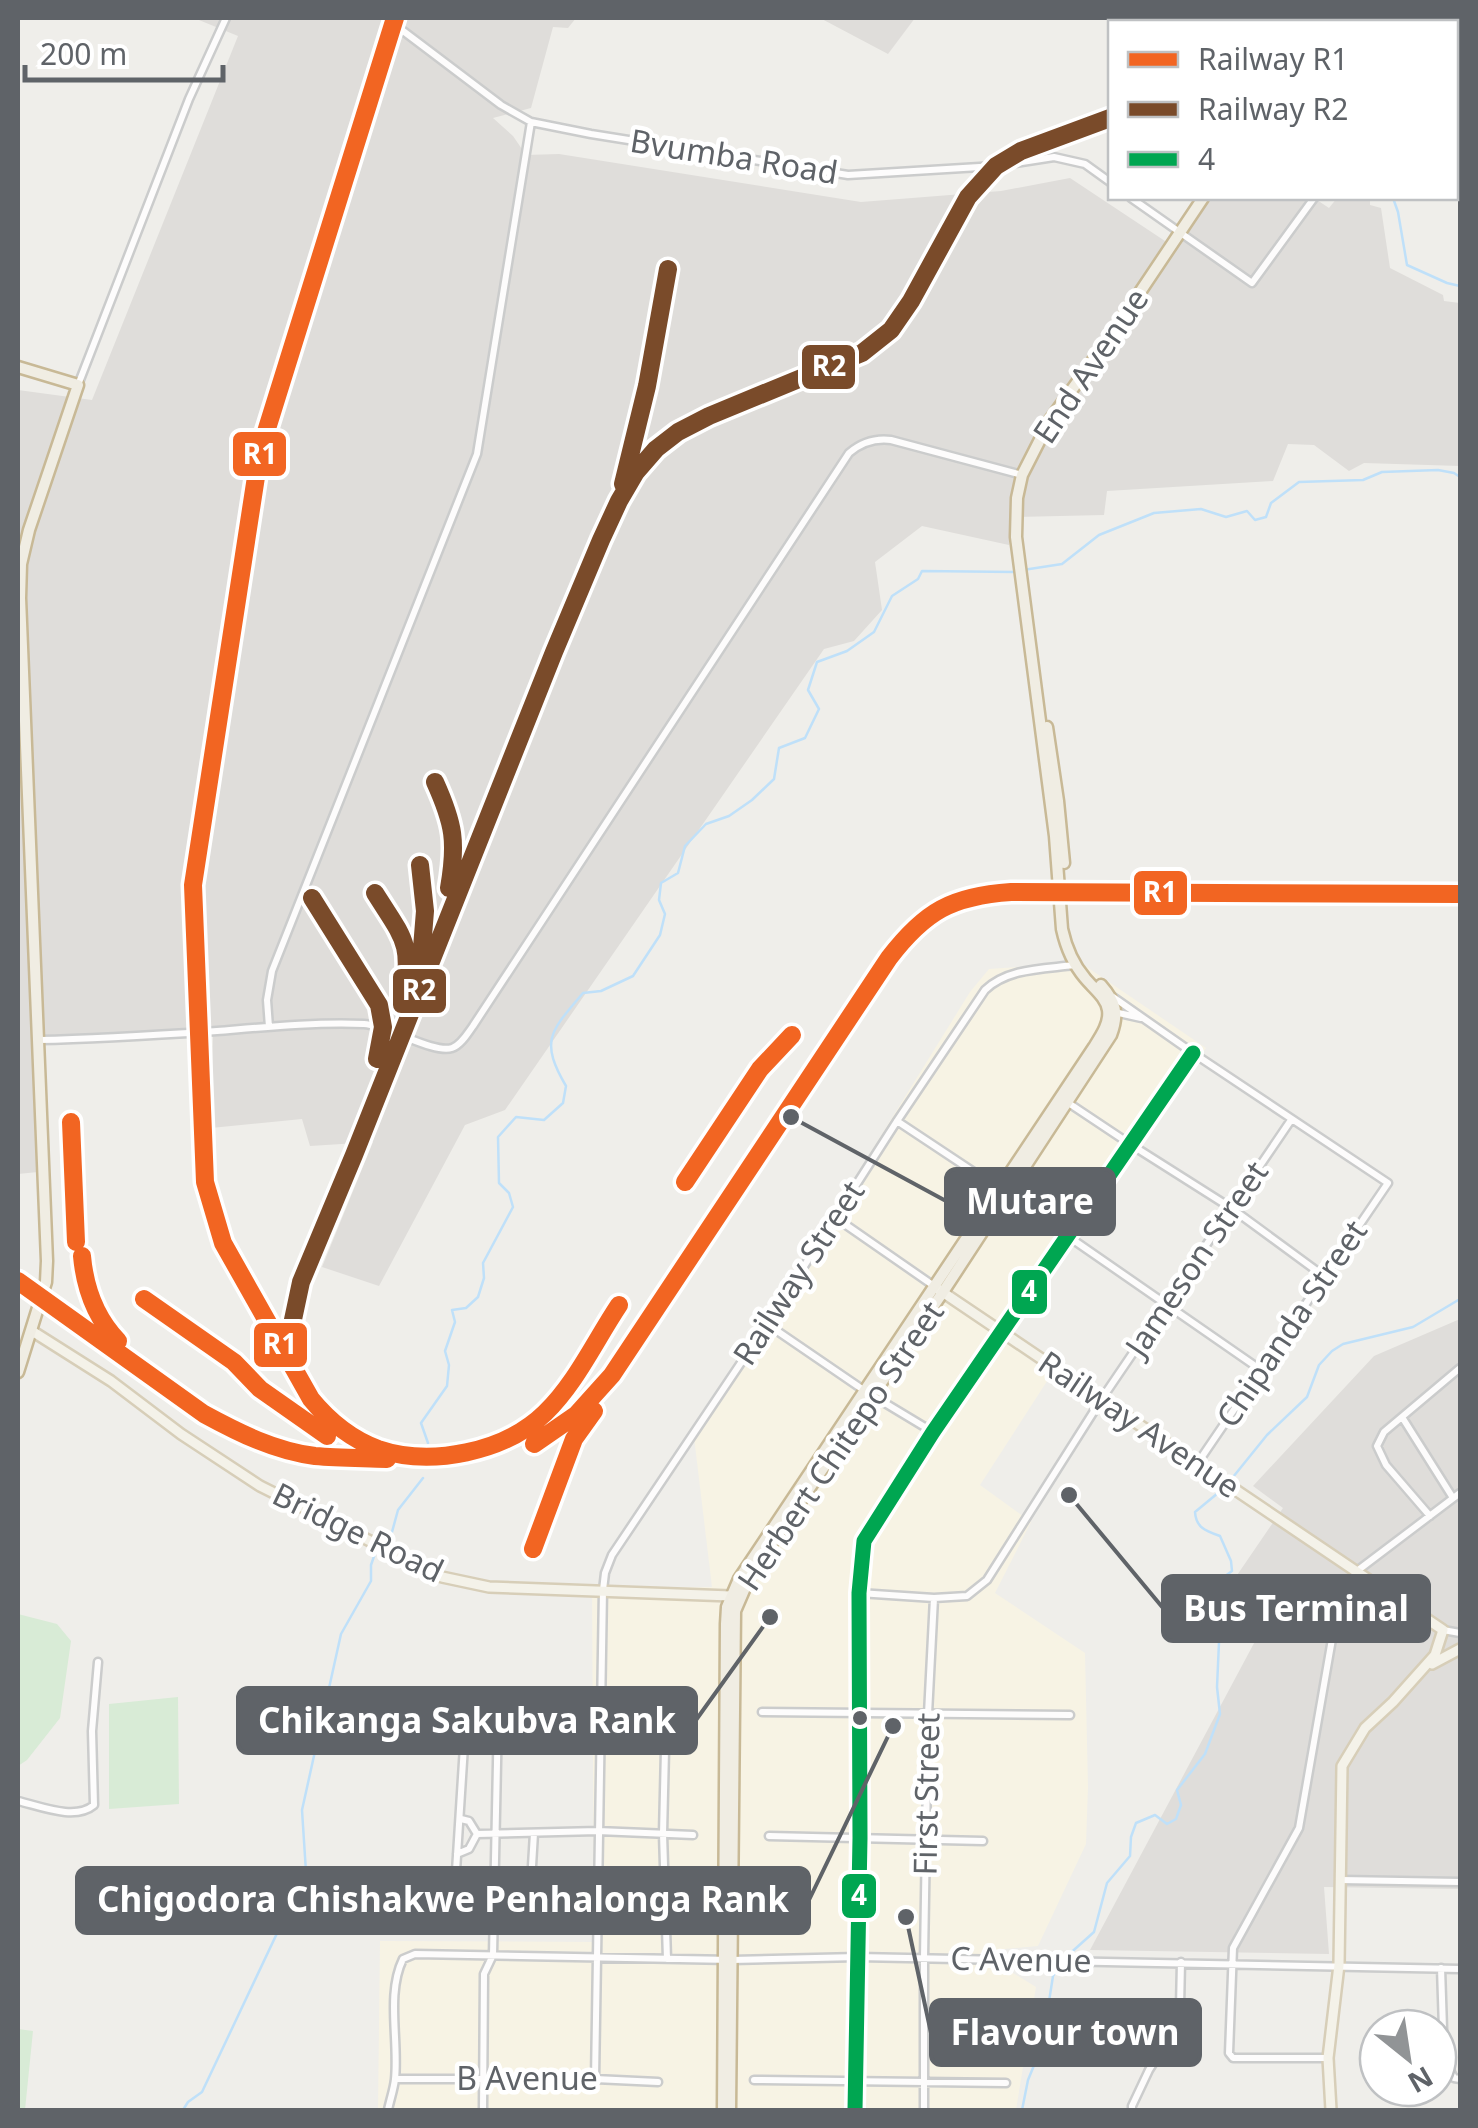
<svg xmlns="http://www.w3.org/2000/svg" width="1478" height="2128" font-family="'Noto Sans',sans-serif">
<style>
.commercial{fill:#f7f3e4}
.industrial{fill:#dfddda}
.green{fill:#d8ebd6}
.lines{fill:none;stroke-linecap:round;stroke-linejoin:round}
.stream{stroke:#bfe0f9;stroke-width:2.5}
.minor-casing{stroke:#cbcccc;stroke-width:11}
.major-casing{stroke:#d7ceb8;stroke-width:14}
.highway-casing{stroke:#c8b996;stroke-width:15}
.minor{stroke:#fdfcfc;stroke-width:6}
.major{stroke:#f4f2e9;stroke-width:9}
.highway{stroke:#f0ede3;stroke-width:10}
.rail{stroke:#e4e4e4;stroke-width:2.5;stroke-dasharray:2.5 12;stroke-linecap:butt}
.bus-1-casing{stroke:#fff;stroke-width:22}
.bus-1{stroke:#00a651;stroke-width:15}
.rail-1-casing{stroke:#fff;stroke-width:25}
.rail-2-casing{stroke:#fff;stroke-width:25}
.rail-1{stroke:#f26522;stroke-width:18}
.rail-2{stroke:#7a4b2a;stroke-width:18}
.bus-dot{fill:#5f6368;stroke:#fff;stroke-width:4}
.labels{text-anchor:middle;stroke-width:9;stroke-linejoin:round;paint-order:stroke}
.street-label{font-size:32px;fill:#5f6368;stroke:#fff}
.leader{fill:none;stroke:#5f6368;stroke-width:4}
.callout-dot{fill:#5f6368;stroke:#fff;stroke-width:4}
.callout{fill:#5f6368;stroke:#5f6368;stroke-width:4}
.callout-label{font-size:35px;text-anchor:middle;font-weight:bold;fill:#fff}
.line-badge{stroke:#fff;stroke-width:4}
.badge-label{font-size:28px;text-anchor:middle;font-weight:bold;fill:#fff}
</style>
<rect width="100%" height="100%" fill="#efeeea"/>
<path class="commercial" d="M1081,963l125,85 -208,289 53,38 -71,110 51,37 -36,71 90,60 3,134 -2,57 -48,102 -34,3 4,21 28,17 -20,123h-638l2,-169 214,1 -2,-353 120,-2 -18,-150 276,-445 19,-23z"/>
<path class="industrial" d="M194,18h382l-8,10 -15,-1 -22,81 -38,10 20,18 13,19 33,-1 302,48 140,-11 69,-13 98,65 35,-45h111l15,10 8,-10h33v7l11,3 9,60 53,27 1,6 16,2v163l-96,-3 -15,8 -35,-26 -26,-1 -15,37 -166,10 -3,24 -91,2 -4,28 -87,-19 -47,36 7,48 -28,31 -30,8 -319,461 -40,15 -86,161 -57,-19 51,-125 -63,4 -8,-27 -91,9 2,-94 -176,8 1,130 -20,2v-784l74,10 146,-364z
M820,18h95l-27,36z
M1460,1319v570l-136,-2 5,67 -239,-4 178,-333 -37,-33 52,-76 -30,-22 121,-130z"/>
<path class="green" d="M18,1614l39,10 14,17 -11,77 -33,42 -9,6z
M178,1697l1,107 -70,5v-105z
M18,2029l15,2 -8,79h-7z"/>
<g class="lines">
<path class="stream" d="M1351,18l1,4
M1393,198l5,14 9,53 40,18 13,3
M1023,570l39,-6 37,-29 55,-22 47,-4 25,8 21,-6 8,9 11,-3 5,-14 28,-21 64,-2 19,-8 56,-2 16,3 6,4
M428,1443l-7,-20 26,-37 2,-21 -4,-14 10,-29 -3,-12 14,-2 12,-11 6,-19 -1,-15 30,-56 -4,-14 -10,-10 -1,-46 18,-20 28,3 19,-17 3,-17c-27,-46 -15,-55 17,-93l18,-2 32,-15 27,-41 5,-21 -6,-14 2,-17 17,-10 7,-27 21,-22 23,-8 23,-16 22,-21 5,-31 26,-10 14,-29 -11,-19 9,-28 30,-11 27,-19 18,-36 26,-17 4,-8 93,1
M1229,1482l38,-47 40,-38 12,-32 13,-14 11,-7 70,-17 47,-28
M1066,1957l28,-25 13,-49 23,-27 1,-19 5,-14 19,-8 12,9 9,-5 5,-14 -4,-15 28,-36 15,-40 -3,-27 3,-67 -10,-27 3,-8 19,-14 -1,-10 -11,-25c-14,-5 -24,-8 -25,-24l29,-24
M183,2110l5,-8 14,-10 104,-220 -4,-62 39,-176 30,-53v-16l9,-26 12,-7 6,-22 25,-32
M1022,2110l6,-30 14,-34 11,-70 8,-12"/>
<g class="minor-casing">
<path id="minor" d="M386,18l115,87 30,17 60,12 257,41 148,-9 58,-9 31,7 25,18
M1456,81l4,-1
M1131,198l121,85 62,-85
M78,385l111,-286 37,-81
M1113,997l80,56 195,130 -191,281
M1114,1012l27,6
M269,1027l-2,-27 5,-29 205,-517 54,-332
M39,1040c60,-1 119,-5 178,-9 49,-4 98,-9 147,-7 23,1 69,30 88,24 9,-3 16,-15 21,-22l376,-573c13,-11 26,-15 42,-13l131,35
M1067,1102l63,42 101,64 94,69
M897,1121l110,73 254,176
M836,1218l98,68
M767,1324l98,67 68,41
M1402,1417l51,81
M1430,1516l-44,-51 -9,-19 7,-14 76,-64
M859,1593l75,5 33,-2 20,-16 114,-180 190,-280
M1443,1630l17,3
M666,1708l-3,126 4,125
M762,1712l308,3
M18,1801c22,5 57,20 76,4l-2,-74 6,-69
M477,1834l121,-3 95,4
M769,1836l214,5
M457,1854l12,-5 8,-15 -8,-13 -8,-2
M532,1866l2,-33
M1341,1880l119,2
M453,1918l11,-172
M1441,1968l3,91 10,19 6,1
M1328,2058h-95l-4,-5 4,-105 66,-120 40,-229 18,-28 103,-78
M395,2079h200l63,3
M595,2079l8,-489 2,-17 7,-18 155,-231 130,-203 88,-131c23,-22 59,-21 89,-25
M754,2080l252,3
M388,2110c2,-10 6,-21 7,-31 4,-39 -9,-85 8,-120l12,-5 317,6 126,-3 602,12
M483,2110l1,-136 9,-19 5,-240 5,-7 98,-1 88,3
M855,2110l5,-272 -1,-245 5,-52 69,-109 260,-379
M924,2110v-152l4,-244 6,-116
M1132,2110v-4l17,-36 26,-41 5,-22 1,-45"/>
</g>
<g class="major-casing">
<path id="major" d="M938,1289l505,341 -8,25 -42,47 -28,26 -23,38 -3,199 -11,93 3,52
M32,1331l79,50 70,53 79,52 182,91 47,10 242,9
M1432,1664l28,-15"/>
</g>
<g class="highway-casing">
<path id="highway" d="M1292,22l2,-4
M1305,22l2,-4
M18,367l60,18 -49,145 -8,34 -1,34 27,663 -1,21 -28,90
M1047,727l11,74 6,62
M723,2110l3,-486 1,-17 12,-28 355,-532c7,-11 16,-24 14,-37 -2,-13 -15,-22 -23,-32 -12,-14 -19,-31 -23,-49l-7,-93 -39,-299 1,-39 5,-23 28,-55 60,-83 93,-139
M730,2110l5,-499 16,-37 192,-282 168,-257c8,-21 5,-33 -10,-50"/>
</g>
<use href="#minor" class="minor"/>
<use href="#major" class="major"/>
<use href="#highway" class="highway"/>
<path class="rail" d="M395,18l-135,433 -67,434 12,297 18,61 88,156c18,22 40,40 67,50 53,18 127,3 167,-36 31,-30 50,-72 74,-108
M1244,22l2,-4
M623,484l24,-98 21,-117
M435,782c19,42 22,60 14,106
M420,865l5,46 -4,49
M375,893l30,50 3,17 -6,48
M312,898l67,107 4,22 -6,32
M71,1122l5,110
M685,1182l75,-113 32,-34
M80,1220l6,50
M82,1256c5,62 36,88 84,122 20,15 41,32 65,42 44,20 94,30 142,33
M144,1299l90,63 26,27 71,50 10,3
M295,1359l-4,-30 10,-47 53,-127 200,-503 47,-112 18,-39 17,-29 20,-23 22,-17 31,-16 153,-63 29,-23 20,-29 57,-104 28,-31 25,-15 89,-33
M537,1442l39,-27 36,-40 277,-417c47,-62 83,-67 156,-66 29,1 57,0 85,-1
M533,1549l41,-110 20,-28"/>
<g class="bus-1-casing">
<path id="bus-1" d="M855,2110l5,-272 -1,-245 5,-52 69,-109 260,-379"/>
</g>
<use href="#bus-1" class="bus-1"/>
<g class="rail-1-casing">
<path id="rail-1" d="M395,18l-135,433 -67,434 12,297 18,61 88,156c18,22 40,40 67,50 53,18 127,3 167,-36 31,-30 50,-72 74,-108
M71,1122l5,120
M685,1182l75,-113 32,-34
M82,1256c3,33 13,61 36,85
M18,1281l186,133c35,19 71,37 111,42 24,2 48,2 72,3
M144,1299l90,63 26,27 67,47
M534,1444l42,-29 36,-40 277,-417c36,-47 63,-62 122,-66l449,2
M533,1549l41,-110 20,-28"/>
</g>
<g class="rail-2-casing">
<path id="rail-2" d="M623,484l24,-98 21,-117
M435,782c19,42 22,60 14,106
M420,865l5,46 -4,49
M375,893c29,46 38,50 28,106
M312,898l67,107 4,22 -6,32
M295,1359l-4,-30 10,-47 53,-127 200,-503 47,-112 18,-39 17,-29 20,-23 22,-17 31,-16 153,-63 29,-23 20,-29 57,-104 28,-31 25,-15 89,-33"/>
</g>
<use href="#rail-1" class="rail-1"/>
<use href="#rail-2" class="rail-2"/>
</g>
<circle class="bus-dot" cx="860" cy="1718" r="9"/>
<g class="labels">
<g class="street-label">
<text transform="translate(734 157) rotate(9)" y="11">Bvumba Road</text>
<text transform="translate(1091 366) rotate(-56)" y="11">End Avenue</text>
<text transform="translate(1197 1259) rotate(-56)" y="11">Jameson Street</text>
<text transform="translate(799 1273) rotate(-57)" y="11">Railway Street</text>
<text transform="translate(1292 1324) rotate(-56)" y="11">Chipanda Street</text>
<text transform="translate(1139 1425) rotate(34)" y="11">Railway Avenue</text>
<text transform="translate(841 1446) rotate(-56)" y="11">Herbert Chitepo Street</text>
<text transform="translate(358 1533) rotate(26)" y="11">Bridge Road</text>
<text transform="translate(927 1794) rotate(-89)" y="11">First Street</text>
<text transform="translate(1021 1960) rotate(1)" y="11">C Avenue</text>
<text x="527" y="2090">B Avenue</text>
</g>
</g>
<path class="leader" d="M791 1117L946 1201M1069 1495L1163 1608M770 1617L696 1720M893 1726L809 1900M906 1917L931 2033"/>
<g class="callout-dot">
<circle cx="791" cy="1117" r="10"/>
<circle cx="1069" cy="1495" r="10"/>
<circle cx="770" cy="1617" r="10"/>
<circle cx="893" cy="1726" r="10"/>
<circle cx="906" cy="1917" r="10"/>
</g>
<g class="callout">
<rect x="946" y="1169" width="168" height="65" rx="10"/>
<rect x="1163" y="1576" width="266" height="65" rx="10"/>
<rect x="238" y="1688" width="458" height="65" rx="10"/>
<rect x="77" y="1868" width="732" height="65" rx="10"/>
<rect x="931" y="2000" width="269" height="65" rx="10"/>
</g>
<g class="callout-label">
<text x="1030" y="1214">Mutare</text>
<text x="1296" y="1621">Bus Terminal</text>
<text x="467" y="1733">Chikanga Sakubva Rank</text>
<text x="443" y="1912">Chigodora Chishakwe Penhalonga Rank</text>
<text x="1065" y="2045">Flavour town</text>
</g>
<g class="line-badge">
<rect x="800" y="343" width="57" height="48" rx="10" fill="#7a4b2a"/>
<rect x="231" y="430" width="57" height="48" rx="10" fill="#f26522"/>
<rect x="1132" y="869" width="57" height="48" rx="10" fill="#f26522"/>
<rect x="391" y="967" width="57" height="48" rx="10" fill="#7a4b2a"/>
<rect x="1010" y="1268" width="39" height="48" rx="10" fill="#00a651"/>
<rect x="252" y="1321" width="57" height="48" rx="10" fill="#f26522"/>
<rect x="840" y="1872" width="38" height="48" rx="10" fill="#00a651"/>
</g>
<g class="badge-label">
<text x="829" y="376">R2</text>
<text x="260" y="464">R1</text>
<text x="1160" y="902">R1</text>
<text x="419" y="1000">R2</text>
<text x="1029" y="1301">4</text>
<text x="280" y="1354">R1</text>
<text x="859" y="1905">4</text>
</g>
<rect width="1478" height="2128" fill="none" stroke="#5f6368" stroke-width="40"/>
<rect x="1108" y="20" width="350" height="180" fill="#ffffff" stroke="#bfc1c3" stroke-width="2.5"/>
<rect x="1128" y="52" width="50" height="15" fill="#f26522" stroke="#bfc1c3" stroke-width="2.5"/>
<text x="1198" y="70" font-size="30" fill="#5f6368">Railway R1</text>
<rect x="1128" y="102" width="50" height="15" fill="#7a4b2a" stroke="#bfc1c3" stroke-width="2.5"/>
<text x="1198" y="120" font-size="30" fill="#5f6368">Railway R2</text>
<rect x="1128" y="152" width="50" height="15" fill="#00a651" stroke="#bfc1c3" stroke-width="2.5"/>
<text x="1198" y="170" font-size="30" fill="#5f6368">4</text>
<g transform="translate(1408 2058) rotate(150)"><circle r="48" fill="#ffffff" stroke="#bfc1c3" stroke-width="2.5"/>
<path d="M0-8L18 38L0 25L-18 38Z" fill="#919496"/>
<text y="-15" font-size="28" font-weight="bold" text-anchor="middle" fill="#5f6368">N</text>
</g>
<path d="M25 65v15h198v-15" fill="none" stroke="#5f6368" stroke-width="5"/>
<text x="40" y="65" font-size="30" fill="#5f6368" stroke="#ffffff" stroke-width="8" paint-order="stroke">200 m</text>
</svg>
